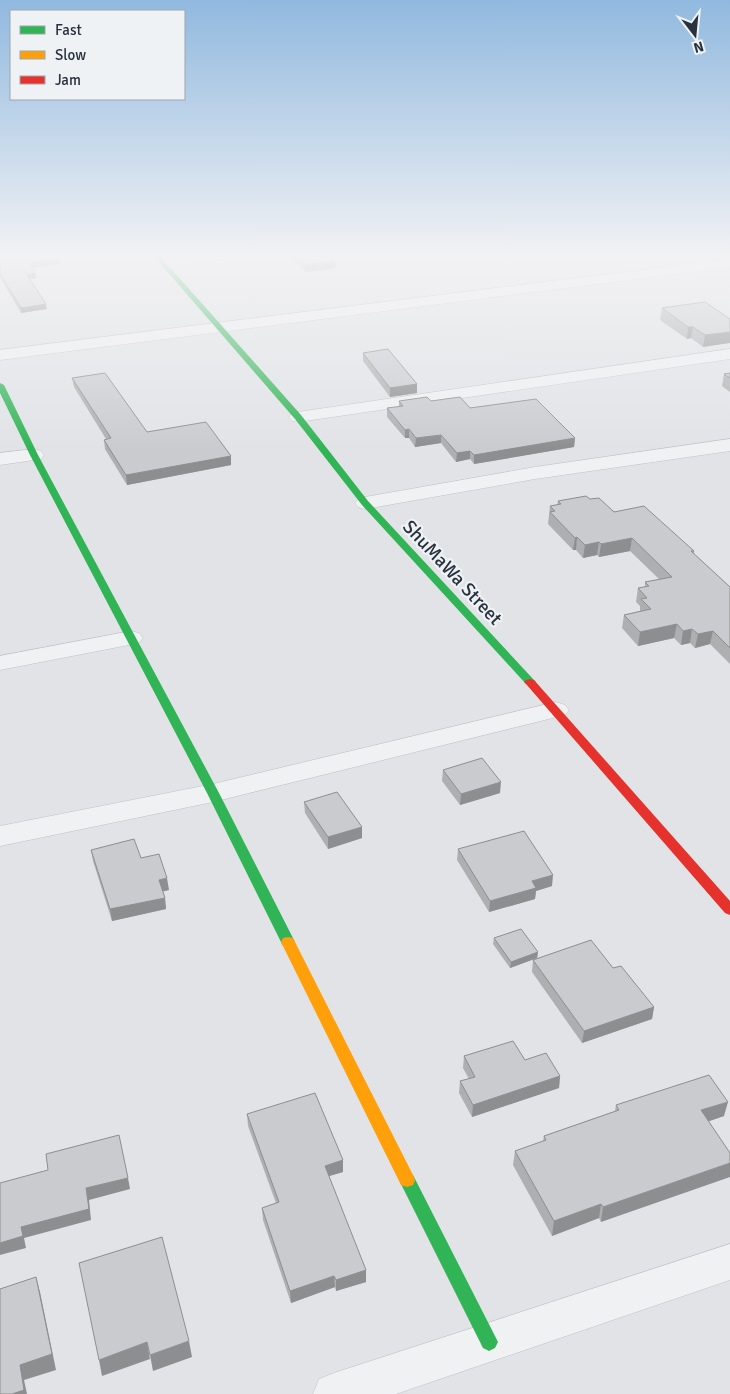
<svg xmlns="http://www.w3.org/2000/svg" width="730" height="1394" font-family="Signika,sans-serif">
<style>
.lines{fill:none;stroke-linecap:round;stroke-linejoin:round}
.street-casing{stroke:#bfc1c4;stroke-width:1}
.street{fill:#f0f1f2;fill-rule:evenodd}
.fast{fill:#30b455;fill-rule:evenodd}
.slow{fill:#ff9f0a;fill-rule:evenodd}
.jam{fill:#e5322d;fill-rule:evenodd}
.wall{fill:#adafb1}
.shaded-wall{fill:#8d8e90}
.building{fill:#c9cbce;stroke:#8d8e90}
.labels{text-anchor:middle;stroke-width:4.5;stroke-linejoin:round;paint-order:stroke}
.street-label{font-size:19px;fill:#28323e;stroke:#eef2f5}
</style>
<rect width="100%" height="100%" fill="#e1e3e6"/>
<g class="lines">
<g class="street-casing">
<path id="street" d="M197,254h41l-2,3 -5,1 -69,8 -5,-1 -2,-3 2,-3 5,-1z
M730,259v8l-730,93v-10z
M730,349v10l-432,63 -6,-1 -3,-4 3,-4 6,-1z
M730,439v12l-195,28 -170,30 -7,-2 -3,-4 3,-4 7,-2 170,-30z
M34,449l7,2 3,4 -3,4 -41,6v-12z
M131,631l8,2 4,5 -4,5 -139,27v-14z
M556,702l9,3 4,5 -4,5 -352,87 -213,44v-20l213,-42z
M730,1244v36l-334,114h-83l6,-15 15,-6z"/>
</g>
<use href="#street" class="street"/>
<path class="fast" d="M152,254h6l143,161 67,86 166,179 2,2 -2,2h-8l-164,-179 -67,-86z
M0,383l4,2 34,70 181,338 76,149 -2,4 -5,1 -5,-1 -2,-4 -74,-149 -177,-338 -30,-62z
M407,1173l6,2 82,161 3,6 -3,6 -6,3 -6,-3 -84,-168 2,-5z"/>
<path class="slow" d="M288,937l5,1 2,4 118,233 2,5 -2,5 -6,2 -6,-2 -120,-243 2,-4z"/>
<path class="jam" d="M530,679l4,1 196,221v14l-5,-2 -199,-229 -2,-2 2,-2z"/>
</g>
<path class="wall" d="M0,254l59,5 1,5 -28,4 4,10 -6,1 17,30 -26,4 -21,-36z
M288,254h40l8,14 -31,4z
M662,308l68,11 -27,28 -12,-9 -4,1 -27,-19z
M363,353l54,31v9l-27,4 -27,-36z
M730,373v19l-8,-6 2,-12z
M72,378l75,54 84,24v9l-104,20 -22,-36 -1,-9 2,-1 -32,-52z
M399,401h32l39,7 105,30 -1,9 -100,17 -4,-5 -14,3 -15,-19 -26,4 -6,-9h-4l-18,-21v-9l12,-1z
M590,499l104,52v3l36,33v77l-20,-20 -15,4 -5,-5 -9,2 -7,-7 -36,8 -16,-18 2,-13 16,-4v-5l-4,-4 2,-14 7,-1v-5l14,-3 -29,-28 -31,6 -2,-2 -14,3 -7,-8h-3l-25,-26 2,-18 7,-1 1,-4z
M443,770l57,23 -40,12 -18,-24z
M304,802l58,36 -34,11 -23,-36z
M458,849l94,37 -16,5 -1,8 -46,13 -32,-52z
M91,850l50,8 28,32 -6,1 2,7 1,11 -54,12 -19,-60z
M494,938l44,14 -1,6 -27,10 -17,-24z
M533,960l121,47 -2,12 -70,24 -50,-71z
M464,1056l61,4 35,16 -1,12 -87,29 -13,-24 1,-12 9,-2 -6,-11z
M616,1105l108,11 -15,5 -108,101 -2,-4 -47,18 -39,-71 2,-14 28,-10 1,-5 71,-25z
M247,1114l96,46v12l-14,4 37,106 -30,9 -1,-4 -44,16 -28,-83 -1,-12 14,-5 -28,-77z"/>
<path class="shaded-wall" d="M59,259l1,5 -29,4 -1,-5z
M335,261l1,7 -31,4v-7z
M35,273l1,5 -9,1v-4z
M46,304l1,5 -26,4v-5z
M688,327h5l-2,11 -4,1z
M730,332v11l-27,4 2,-12z
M417,384v9l-27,4v-9z
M409,429v9h-4v-8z
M441,435v8l-26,4 1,-9z
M575,438l-1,9 -100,17v-9z
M470,451v8l-14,3 1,-9z
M231,456v9l-104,20 -1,-10z
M577,537l-1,13h-3l2,-12z
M632,538l-2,13 -31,6 2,-13z
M599,542l-2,13 -14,3 2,-13z
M677,624l-3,14 -36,8 2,-14z
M692,629l-2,14 -9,2 2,-14z
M713,631l-3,13 -15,4 3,-14z
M501,782l-1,11 -40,12 1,-11z
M362,827v11l-34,11v-12z
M553,875l-1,11 -16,5 -1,8 -46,13 1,-11 42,-20z
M167,878l2,12 -8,2 -2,-12z
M165,898l1,11 -54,12 -2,-12z
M538,952l-1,6 -27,10 1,-6z
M654,1007l-2,12 -70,24 2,-12z
M560,1076l-1,12 -87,29 1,-12z
M728,1102l-4,14 -26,9 3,-15z
M343,1160v12l-17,5 -1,-11z
M730,1163v14l-129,45 2,-15z
M128,1178l2,11 -41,11 2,20 -67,18 2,10 -26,7v-12l21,-16 65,-39z
M601,1204l-2,14 -47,18 2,-15z
M366,1270v12l-30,9v-11z
M334,1276l1,11 -44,16 -1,-12z
M36,1277l4,15 16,78 -32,10 3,14h-15l8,-29z
M189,1341l3,16 -39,14 -3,-16z
M147,1342l3,17 -48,17 -3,-16z"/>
<path class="building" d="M0,254h55l4,5 -29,4 5,10 -8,2 19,29 -25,4 -21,-34z
M294,254h34l7,7 -30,4z
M705,302l25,17v13l-25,3 -12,-8h-5l-26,-19z
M388,349l29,35 -27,4 -27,-35z
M105,373l42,59 59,-10 25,34 -105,19 -22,-35 7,-2 -39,-60z
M730,373v5l-6,-4z
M427,397l4,4 29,-4 10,11 66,-9 39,39 -101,17 -4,-4 -13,2 -16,-18 -25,3 -7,-9 -4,1 -18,-22 16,-2 -4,-5z
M586,496l4,3 9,-1 15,14 30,-6 50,45h-3l39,36v61l-17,-17 -15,3 -6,-5 -9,2 -6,-7 -37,8 -16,-17 27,-6 -10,-10 6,-1 -9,-10 11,-2 -4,-4 27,-5 -40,-39 -31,6 -2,-2 -14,3 -8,-8 -2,1 -25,-26 5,-1 -5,-5 11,-2 -3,-3z
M482,758l19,24 -40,12 -18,-24z
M337,792l25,35 -34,10 -24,-35z
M524,831l29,44 -21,6 4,7 -46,13 -32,-52z
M134,839l7,19 18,-4 8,24 -8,2 6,18 -55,11 -19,-59z
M521,929l17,23 -27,10 -17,-24z
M591,940l22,28 8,-2 33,41 -70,24 -51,-71z
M513,1041l12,19 21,-7 14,23 -87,29 -13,-24 15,-4 -11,-21z
M709,1075l19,27 -27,8 29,43v10l-127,44 -2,-3 -47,17 -39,-70 31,-11 -2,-4 75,-26 -3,-5z
M315,1093l28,67 -18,6 41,104 -30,10 -2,-4 -44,15 -28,-83 17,-6 -32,-88z
M119,1135l9,43 -42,10 3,21 -68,18 2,9 -23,7v-60l48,-13 -2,-16z
M162,1237l27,104 -39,14 -3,-13 -48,18 -20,-97z
M36,1277l16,77 -32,11 4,25 -12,4h-12v-105z"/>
<linearGradient id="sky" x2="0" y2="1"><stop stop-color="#91b9df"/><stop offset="0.57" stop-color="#f2f2f4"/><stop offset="1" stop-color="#f2f2f4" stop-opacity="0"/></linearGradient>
<rect width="730" height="449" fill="url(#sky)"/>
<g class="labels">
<g class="street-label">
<text transform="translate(453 572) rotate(47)" y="7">ShuMaWa Street</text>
</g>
</g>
<rect x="10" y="10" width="175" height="90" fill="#eef2f5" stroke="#9fa5ac"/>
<rect x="20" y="26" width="25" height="8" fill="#30b455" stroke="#9fa5ac"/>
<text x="55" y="35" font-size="15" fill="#28323e">Fast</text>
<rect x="20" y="51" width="25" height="8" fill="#ff9f0a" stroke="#9fa5ac"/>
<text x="55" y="60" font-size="15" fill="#28323e">Slow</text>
<rect x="20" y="76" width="25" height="8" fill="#e5322d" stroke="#9fa5ac"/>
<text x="55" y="85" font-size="15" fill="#28323e">Jam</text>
<g transform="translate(695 35) rotate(164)" stroke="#eef2f5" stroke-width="4" paint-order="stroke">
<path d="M0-4L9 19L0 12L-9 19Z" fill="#28323e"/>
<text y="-8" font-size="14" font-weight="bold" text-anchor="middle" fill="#28323e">N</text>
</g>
</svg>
